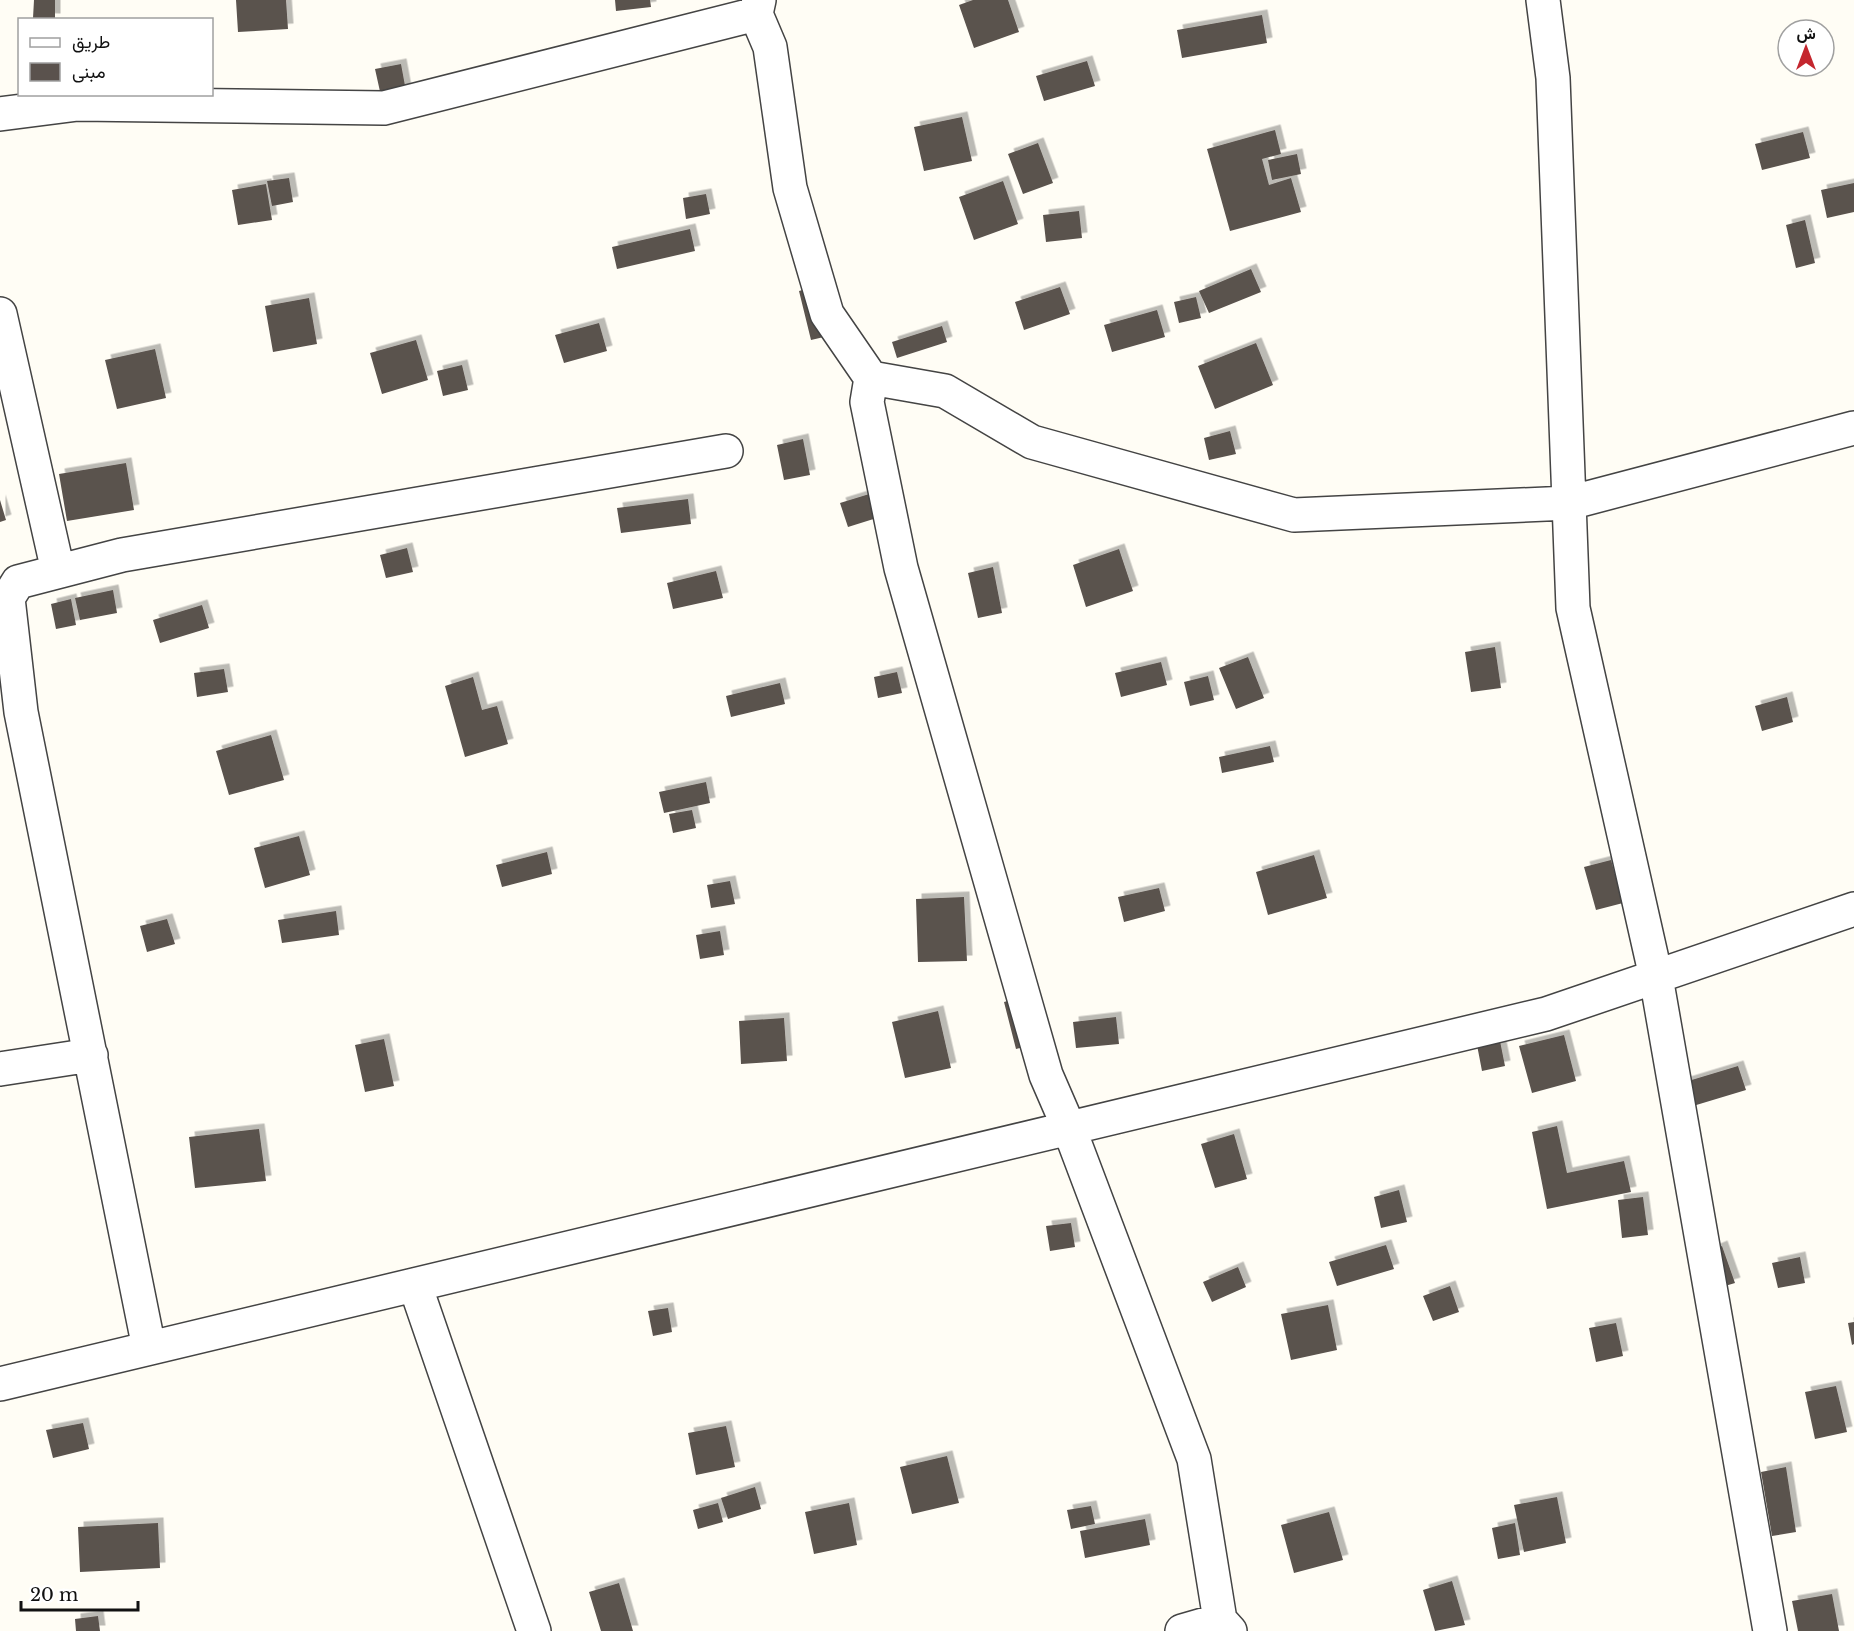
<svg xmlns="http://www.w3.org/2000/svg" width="1854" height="1631" font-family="'Libre Baskerville',Vazirmatn,serif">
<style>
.building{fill:#5a524d;filter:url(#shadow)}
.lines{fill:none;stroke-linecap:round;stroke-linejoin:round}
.minor-casing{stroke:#444;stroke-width:36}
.minor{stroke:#fff;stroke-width:33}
</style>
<defs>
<filter id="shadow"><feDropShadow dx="5.5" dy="-5.5" stdDeviation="0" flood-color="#0004"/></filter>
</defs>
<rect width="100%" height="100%" fill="#fffdf5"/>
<path class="building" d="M34,0h21v19l-22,-1z
M236,0h50l2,29 -50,3z
M615,0h35l1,7 -35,4z
M973,0h35l11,32 -45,16 -15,-43z
M1262,15l5,28 -85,15 -5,-28z
M1087,61l8,25 -51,15 -8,-25z
M401,64l5,27 -25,5 -6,-27z
M962,117l10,44 -48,10 -10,-44z
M1275,130l6,24 -19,5 7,26 22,-7 10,34 -71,19 -23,-82z
M1803,132l7,26 -48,12 -7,-26z
M1038,143l15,40 -30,11 -15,-40z
M1297,154l4,20 -29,6 -4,-20z
M289,178l4,24 -21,4 -5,-25z
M1003,181l15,43 -44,16 -15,-43z
M1854,183v29l-27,6 -6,-28z
M266,184l6,36 -34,5 -6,-35z
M706,194l4,20 -24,5 -3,-21z
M1079,211l3,27 -36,4 -3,-27z
M1805,220l10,43 -19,5 -10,-43z
M690,229l5,22 -78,18 -5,-22z
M1251,269l10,23 -52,21 -10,-22z
M829,283l12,50 -30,7 -12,-49z
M1060,287l10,27 -46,16 -9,-28z
M1196,297l5,21 -22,5 -5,-21z
M309,298l8,46 -44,8 -8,-46z
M1157,310l8,27 -53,15 -8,-27z
M599,323l8,28 -43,12 -9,-28z
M942,326l5,16 -50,16 -5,-16z
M416,340l12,40 -46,14 -12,-41z
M1256,343l17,42 -58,24 -17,-43z
M155,349l11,49 -49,11 -12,-49z
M462,365l6,25 -25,6 -6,-25z
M1230,431l6,23 -27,6 -5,-22z
M803,439l7,36 -26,5 -7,-35z
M126,463l8,47 -67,11 -8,-47z
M892,487l7,24 -51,16 -8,-24z
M688,499l3,25 -70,9 -4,-25z
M0,500l6,20 -6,2z
M407,548l6,24 -27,6 -6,-23z
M1119,549l14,42 -47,16 -13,-42z
M993,567l9,46 -24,5 -10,-45z
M716,571l7,27 -50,11 -6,-26z
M113,590l4,23 -37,7 -5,-22z
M71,599l5,26 -20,4 -5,-25z
M202,605l7,23 -49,15 -7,-23z
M1495,647l6,41 -30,4 -6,-40z
M1248,657l16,41 -28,11 -17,-41z
M1161,662l6,23 -46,12 -6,-24z
M224,669l4,23 -31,5 -3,-24z
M897,672l5,21 -24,5 -4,-21z
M1208,676l6,24 -24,6 -6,-24z
M473,677l9,33 15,-4 11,38 -43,13 -20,-71z
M780,683l5,21 -54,13 -5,-21z
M1787,697l6,25 -31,9 -7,-25z
M271,735l13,45 -55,15 -13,-44z
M1270,746l4,16 -52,11 -3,-16z
M706,782l4,21 -46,10 -5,-21z
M692,810l4,18 -23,5 -4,-19z
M299,836l11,39 -45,13 -11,-40z
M547,852l5,22 -50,13 -6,-22z
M1314,855l13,43 -59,17 -12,-43z
M1611,860l12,43 -27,7 -12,-43z
M730,881l5,23 -24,4 -4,-23z
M1159,888l6,23 -41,11 -6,-25z
M964,897l3,64 -49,1 -2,-63z
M336,911l3,24 -57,8 -4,-23z
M167,919l8,25 -28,8 -7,-26z
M720,931l4,24 -24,4 -4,-24z
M1026,996l13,47 -23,6 -12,-47z
M938,1011l13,57 -46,10 -13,-56z
M1116,1017l3,27 -43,4 -3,-26z
M784,1018l3,43 -46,3 -2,-43z
M1564,1035l12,46 -44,12 -13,-47z
M384,1039l10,47 -29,6 -10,-47z
M1500,1041l5,25 -23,5 -5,-26z
M1738,1066l8,24 -53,16 -8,-24z
M1557,1126l10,47 57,-12 7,31 -84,17 -15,-77z
M259,1129l7,52 -71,7 -6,-51z
M1234,1134l13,45 -32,9 -14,-44z
M1399,1190l8,32 -26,6 -7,-31z
M1643,1197l5,38 -26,3 -4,-38z
M1071,1223l4,24 -25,4 -4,-25z
M1386,1245l8,24 -57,17 -8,-24z
M1722,1246l13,37 -20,6 -12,-35z
M1800,1257l5,26 -27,5 -6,-25z
M1238,1267l8,20 -34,15 -9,-20z
M1450,1286l9,26 -26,9 -10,-25z
M1328,1305l9,45 -46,10 -10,-46z
M668,1308l4,24 -19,4 -5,-25z
M1854,1322v22l-2,1 -4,-22z
M1616,1323l7,33 -27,6 -7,-34z
M1836,1386l11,46 -32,7 -10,-47z
M83,1423l6,26 -36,9 -7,-28z
M726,1426l9,41 -39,8 -8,-42z
M947,1456l12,47 -47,11 -12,-47z
M1786,1467l10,65 -24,4 -11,-64z
M755,1487l6,22 -33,10 -7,-21z
M1557,1497l9,46 -42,9 -10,-47z
M718,1503l5,19 -25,7 -5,-19z
M849,1503l8,42 -43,9 -9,-42z
M1091,1506l4,18 -24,5 -4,-19z
M1329,1512l14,48 -49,13 -13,-48z
M1145,1519l5,26 -65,13 -5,-27z
M158,1523l2,45 -80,4 -2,-45z
M1515,1523l5,32 -22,4 -6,-31z
M1452,1581l13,44 -30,6 -12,-41z
M619,1583l14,48h-32l-12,-39z
M1832,1594l7,37h-41l-6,-30z
M98,1616l2,15h-24l-1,-12z"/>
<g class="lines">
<g class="minor-casing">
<path id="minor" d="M759,0l-3,14 14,33 20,141 37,126 44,64 -4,24 34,166 145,507 23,53 125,331 26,161 10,11
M1543,0l10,78 20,530 83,369 114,654
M0,114l78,-10 306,4 372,-94
M0,314l58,257
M871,378l74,13 87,51 262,73 275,-12 285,-75
M0,1069l91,-14
M415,1285l119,346
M149,1348l-128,-636 -13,-114 10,-16 104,-27 604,-104
M0,1384l1546,-370 308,-105
M1182,1631l38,-11"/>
</g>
<use href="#minor" class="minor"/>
</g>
<rect x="18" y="18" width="195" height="78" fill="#ffffff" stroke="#a0a0a0" stroke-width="1.5"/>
<rect x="30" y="38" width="30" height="9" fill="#ffffff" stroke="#a0a0a0" stroke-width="1.5"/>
<text x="72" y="48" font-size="18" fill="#111111">طريق</text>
<rect x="30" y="63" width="30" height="18" fill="#5a524d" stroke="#a0a0a0" stroke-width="1.5"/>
<text x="72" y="78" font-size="18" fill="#111111">مبنى</text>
<g transform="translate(1806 48)"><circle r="28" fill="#ffffff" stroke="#a0a0a0" stroke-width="1.5"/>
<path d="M0-4.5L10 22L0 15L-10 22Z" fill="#c4262e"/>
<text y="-9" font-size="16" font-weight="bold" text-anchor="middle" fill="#111111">ش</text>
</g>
<path d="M21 1601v9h117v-9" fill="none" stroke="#111111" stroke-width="3"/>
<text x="30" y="1601" font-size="18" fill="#111111" stroke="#ffffff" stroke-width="4.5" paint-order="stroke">20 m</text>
</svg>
